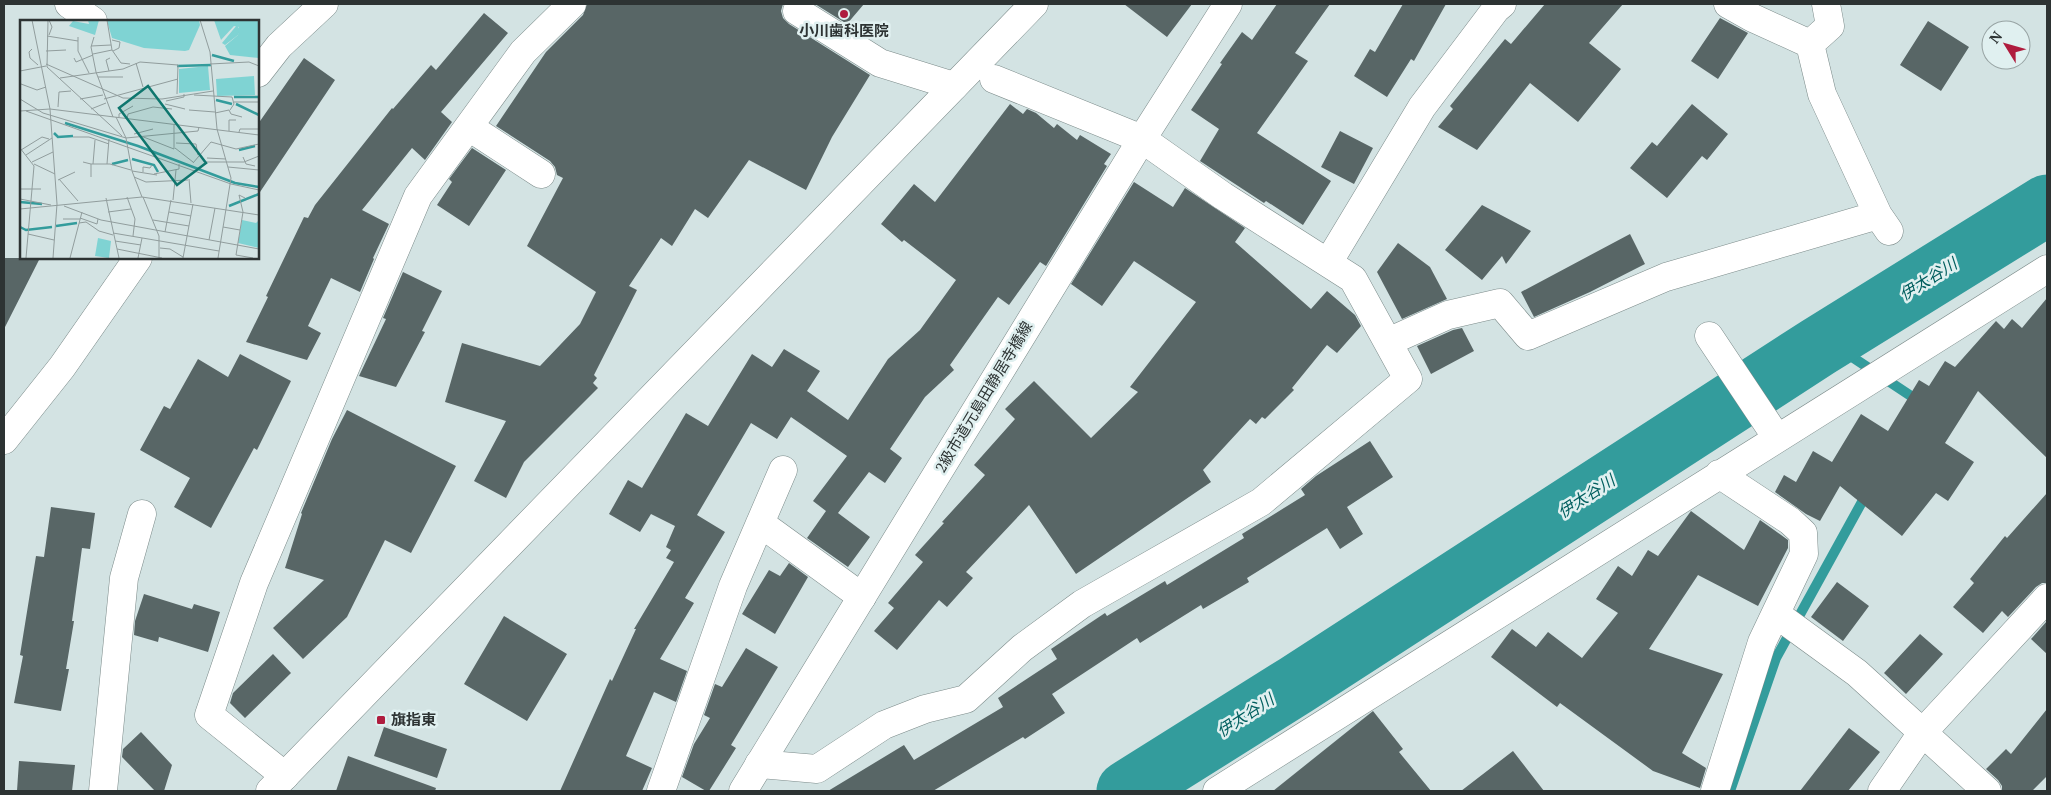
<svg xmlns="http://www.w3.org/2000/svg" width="2051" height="795" font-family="'PT Serif','Noto Sans JP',serif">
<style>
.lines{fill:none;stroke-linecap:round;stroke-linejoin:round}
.stream{stroke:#339c9c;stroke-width:10}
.river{stroke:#339c9c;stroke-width:61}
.building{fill:#586666}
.street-casing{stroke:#7c8b8a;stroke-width:29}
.secondary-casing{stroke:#7c8b8a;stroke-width:29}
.street{stroke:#fff;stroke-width:28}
.secondary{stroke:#fff;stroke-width:28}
.poi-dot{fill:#af1c3e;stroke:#e0f0f0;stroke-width:2}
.labels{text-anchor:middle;stroke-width:5;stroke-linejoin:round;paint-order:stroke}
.poi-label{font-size:15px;font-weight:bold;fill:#2d3333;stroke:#e0f0f0}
.street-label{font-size:15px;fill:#2d3333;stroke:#e0f0f0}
.water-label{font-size:16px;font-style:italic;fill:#015e5e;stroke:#e0f0f0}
.inset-river{fill:none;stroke:#339c9c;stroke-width:2.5}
.inset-road{fill:none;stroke:#919d9d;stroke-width:1}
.view{fill:#0f766e;fill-opacity:0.15;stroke:#0f766e;stroke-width:2.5}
.inset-edge{fill:none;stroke:#2d3333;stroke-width:2.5}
</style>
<rect width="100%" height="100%" fill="#d3e3e3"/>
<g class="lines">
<path class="stream" d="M1828,341l89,59 -2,3
M1730,791l46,-133 92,-167"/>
<path class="river" d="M1127,791l169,-106 522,-338 229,-142"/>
</g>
<path class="building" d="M587,4h196l-2,7 2,7 6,6 81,51 -38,62 -26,53 -57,-30 -41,58 -13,-9 -23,37 -11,-8 -32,48 8,4 -43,85 3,3 -4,5 5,5 -74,74 -18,36 -32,-17 32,-60 -61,-19 17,-59 78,23 40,-42 16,-32 -69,-46 36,-68 -6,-3 -2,-8 -5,-6 -54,-35 50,-74 37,-37z
M815,4h49l-17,20z
M1124,4h68l-25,33z
M1277,4h53l-35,49 13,8 -51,72 74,48 -28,44 -37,-24 -2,2 -64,-42 19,-32 -28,-19 31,-46 -2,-1 22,-31 10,8z
M1403,4h43l-32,57 -3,-2 -24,38 -33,-21 16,-27 5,3z
M1545,4h78l-34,39 32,26 -43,53 -48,-39 -53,67 -39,-23 15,-18 -3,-3 55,-67 6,5z
M484,13l24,20 -67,79 11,10 -27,38 -13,-12 -50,62 27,14 -16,34 1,1 -14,33 -29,-14 -23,48 13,7 -14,27 -61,-18 22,-45 -2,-1 38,-79 4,1 7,-13 77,-97 1,1 38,-44 5,5z
M1720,18l28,15 -30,46 -27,-18z
M1928,21l41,26 -28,44 -41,-26z
M304,58l31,22 -77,115v-71z
M1010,104l13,10 4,-5 9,4 18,15 3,-4 20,16 3,-5 31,19 -7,10 3,2 -61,100 -6,-4 -31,43 -11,-8 -48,68 4,5 -29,27 -35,52 12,9 -17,25 -16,-11 -31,41 32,24 -22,30 -41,-29 19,-27 -13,-10 34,-45 -56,-39 -14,22 -26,-16 -54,92 28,17 -40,66 9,5 -34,56 27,12 -11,31 -22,-10 -28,64 26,12 -10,23h-82l50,-112 2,2 24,-52h-2l40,-67 -8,-4 5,-8 -5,-3 9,-21 -24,-12 -11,18 -31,-18 19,-34 14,8 44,-75 22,13 44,-72 20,13 12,-18 36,22 -13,20 41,29 40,-61 32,-29 36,-50 -52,-40 -2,2 -21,-18 33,-40 21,18z
M1692,104l36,30 -21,26 -5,-4 -35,42 -37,-30 22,-26 5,4z
M1340,131l33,17 -19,36 -33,-17z
M472,148l34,22 -37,56 -32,-21 15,-23 -3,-3z
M1134,182l39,25 12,-19 60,40 -10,14 76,67 16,-18 28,24 6,11 -24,27 -10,-8 -35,43 2,2 -29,29 -3,-2 -6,7 -6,-5 -47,51 8,12 -135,92 -47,-69 -63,67 7,6 -26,29 -8,-7 -42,50 -23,-19 20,-23 -6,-5 35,-41 -8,-7 29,-32 -2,-1 43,-47 -11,-10 41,-46 -10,-10 29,-28 57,57 47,-46 -8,-5 66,-85 -62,-41 -32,45 -31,-22z
M1482,205l49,26 -25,33 -4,-8 -20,24 -37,-30z
M1630,234l15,30 -55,28 -56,25 -13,-25z
M1398,243l32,24 17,32 -45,20 -25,-47z
M4,258h36l-36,71z
M403,272l39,19 -20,40 3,1 -29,55 -37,-11 27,-57 -3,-1z
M2047,298v160l-69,-67 -33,52 29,19 -26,39 -12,-8 -34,43 -62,-50 -20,35 -14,-7 -31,-22 9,-17 12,7 17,-31 19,11 29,-48 27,17 31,-51 10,6 16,-25 10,6 41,-46 8,8 8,-10 10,9z
M1462,328l12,23 -43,23 -14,-28 36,-16z
M240,354l51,27 -34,69 -3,-2 -43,80 -37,-21 16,-29 -50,-28 24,-44 6,3 28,-50 30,18z
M347,410l109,56 -45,87 -26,-13 -38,77 -44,42 -30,-31 51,-48 -39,-12 17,-54 -1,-1 31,-74z
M1370,441l23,36 -46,30 16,27 -23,15 -13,-21 -80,50 2,4 -46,27 -2,-4 -61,38 -3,-5 -85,56 13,19 -40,26 -2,-2 -90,54h-105l76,-46 10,15 89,-53 -5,-9 59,-39 -6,-10 54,-36 2,3 58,-35 2,4 77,-47 -2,-4 63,-39 -4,-6 15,-13z
M2047,493v90h-5l-6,4 -28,30 -6,-6 -19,22 -30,-26 21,-24 -4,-4 35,-43 2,2z
M51,507l44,6 -5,36 -8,-1 -10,73h2l-8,48h3l-8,42 -47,-8 9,-47 -3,-1 16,-99 8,1z
M1691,511l53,39 16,-30 28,20v8l-30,58 -60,-31 -49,74 74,25 -41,79 24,15 -6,20 -47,-17 -93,-68 -3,4 -66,-50 21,-28 24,18 12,-15 34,26 36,-45 -22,-14 22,-33 14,10 16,-26 10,6z
M789,563l19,14 -33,57 -33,-20 27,-44 11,6z
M1837,582l32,24 -26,35 -32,-24z
M144,594l48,15 2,-5 26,8 -12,40 -49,-15 -1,5 -24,-7 1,-14z
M504,616l63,38 -40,67 -63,-37z
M2047,621v33l-16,-15z
M1920,634l23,20 -37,40 -22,-21z
M746,648l32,19 -47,78 5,3 -27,43h-3l-24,-14 12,-33 16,-26 -6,-3 11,-31 7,3z
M273,654l18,19 -46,45 -15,-15 3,-10z
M2047,709v67l-15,15h-30v-5l-4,-6 -12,-11 20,-20 5,5z
M1373,711l30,38 -4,3 32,39h-158z
M384,727l63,22 -10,29 -63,-22z
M1849,728l31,24 -32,39h-48z
M141,732l31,33 -8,26h-9l-33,-34 1,-8z
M1513,751l31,40h-83z
M348,756l88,32 -1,3h-99z
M19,761l56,4 -3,26h-55z"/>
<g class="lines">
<g class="street-casing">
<path id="street" d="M69,4l24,17
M1728,4l25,14 57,26
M1826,4l4,22 -20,18 12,50 56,121 11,16
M797,11l83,52 74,23
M258,73l21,-27 45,-42
M469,127l72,47
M1328,263l94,-156 74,-98 6,-5
M1709,336l68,102
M1388,342l60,-27 52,-12 28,33 138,-59 212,-62
M4,440l58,-73 76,-109
M760,523l102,74
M1776,614l81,59 130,118
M759,764l58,5 67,-44 41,-16 41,-10 56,-51 60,-44 179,-102 147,-123 -55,-100 -130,-83 -81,-57 -148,-60
M285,776l-76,-61 45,-132 164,-387 105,-144 49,-48
M103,791l21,-213 18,-64
M661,791l72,-205 50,-116
M1217,791l830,-522
M1715,791l47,-149 42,-88 -1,-21 -13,-12 -71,-47
M1882,791l40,-58 125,-135"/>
</g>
<g class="secondary-casing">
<path id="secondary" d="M270,791l764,-787
M743,791l399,-652 86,-135"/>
</g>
<use href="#street" class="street"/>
<use href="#secondary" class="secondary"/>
</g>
<g class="poi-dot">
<circle cx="844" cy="14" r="5"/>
<rect x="376" y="715" width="10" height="10" rx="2.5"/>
</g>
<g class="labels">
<g class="poi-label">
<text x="844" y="36">小川歯科医院</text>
<text x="391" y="725" text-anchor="start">旗指東</text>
</g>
<g class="street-label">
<text transform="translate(984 397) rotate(-59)" y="5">2級市道元島田静居寺橋線</text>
</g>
<g class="water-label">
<text transform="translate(1928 279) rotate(-32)" y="6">伊太谷川</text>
<text transform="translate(1586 496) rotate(-33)" y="6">伊太谷川</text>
<text transform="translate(1245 715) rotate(-33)" y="6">伊太谷川</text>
</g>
</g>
<g transform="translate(20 20)">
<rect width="239" height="239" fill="#d3e3e3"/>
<path d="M217,5l3,5 -2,5 -13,10 -3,-2zM188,46l2,24 -31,3v-24zM234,56l1,19 -38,1 -1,-17zM222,200l14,3 3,-3v28l-21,-5zM78,218l13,3 -2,17 -14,-2z" fill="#7fd3d3"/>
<path d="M68,0h11l-4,15 -26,-9 4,-5 16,3zM179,0l1,5 -11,25 -4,1 -41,-3 -32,-10 -5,-17zM194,0h45v38l-29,-3 -5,-9 13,-11 1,-8 -5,-1 -13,14z" fill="#7fd3d3"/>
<path class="inset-river" d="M192,35l22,6M157,46l34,-1M214,77h25M196,80l16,4M216,84l23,11M45,103l73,23 97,37 24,4M34,113l4,4 15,-1M219,130l16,-4M112,139l22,6 4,7M92,144l16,-4M0,182l22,2M209,186l30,-12M36,206l21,-3M0,207l6,3 26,-3"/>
<path class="inset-road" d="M12,0l18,89 209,26M28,0l-1,47 75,69M29,0l3,7 -3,8M87,0l5,30M180,0l10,32 7,77 14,49 -5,31M27,16l31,5M58,17v14l11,22M74,17l-3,10 5,25 17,45M92,20l8,2 -1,6 -6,3M71,26l20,-1M12,29l-3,3 1,6 8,7M26,31l20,-1M73,34l19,-4 9,13 9,1M54,38l2,4 17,-7M116,43l7,24M26,44l77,34 39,1 51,-8M190,44l39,-2 10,4M0,51l26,-5M89,51l-3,-11 4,-2M78,57h25M40,58l63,-9 17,-7 38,3 -1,29M1,64l16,6 9,-3M174,75l38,2 2,7 -4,6M0,79l23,14 83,25 72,-7 1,-4M60,79l23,-4M84,79l74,-20M146,81l18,-4v-3M214,82h25M145,84l20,5M38,87l1,-15 12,-1M71,89l15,-6M169,90l26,2M0,91l30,-2 7,95 -4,54M6,91l205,73 28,6M195,93l14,-3 2,4 11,3M96,97l10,21 6,33 10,26M99,97v-3l14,-8M107,99l1,-5 25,-7 19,2M209,111v-11h7M219,112l1,-3h19M114,114l19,-5M121,116l33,13v-24M53,117h16l20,7M156,123l20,1 2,11M0,128l14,18 -8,92M155,128l18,14M1,130l21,-13 7,2M6,135l26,-17M223,137l3,7 9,2M187,138l19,1M12,142l21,-10M63,142l8,2v13M186,142h38l15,-6M173,143l18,-21 25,7 23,-5M14,144l21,10M71,144h19l21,6M73,144l2,-24M87,144l2,-25M208,147l31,3M112,151l25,4M123,152v-5l7,1 2,-3M134,154l25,-5v-5M114,157l12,5 42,-2M39,159l19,22M169,159l2,24M38,160l17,-8M0,169h21M107,177l8,22 -2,17M123,177l16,39v22M86,178l13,60M225,178l-6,-3 4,17 -7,43 17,3M0,179l31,6M153,180l3,-30M44,186l37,14 158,29M0,189l122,-12 117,18M88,192l23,-3M149,192l22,4M60,198l17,6 1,-5M43,199h17M133,200l36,6M59,203l7,-1 13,9 14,4M203,207l17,3M145,212l6,-32M93,213l106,18M8,214l26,6M189,220l6,-32M95,221l26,4M140,228l10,1 13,8M97,229l45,9M50,238l12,-46M118,238l4,-20M163,238l10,-54M198,238l8,-49"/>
<path class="view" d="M128,66l58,77 -29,22 -58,-77z"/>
<rect width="239" height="239" class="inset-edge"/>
</g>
<rect width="2051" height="795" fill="none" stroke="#2d3333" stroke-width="10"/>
<g transform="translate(2006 45) rotate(307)"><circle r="24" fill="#e0f0f0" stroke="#98a4a4"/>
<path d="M0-4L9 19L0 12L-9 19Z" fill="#af1c3e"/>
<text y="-8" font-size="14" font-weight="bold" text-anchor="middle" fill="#2d3333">N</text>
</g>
</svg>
